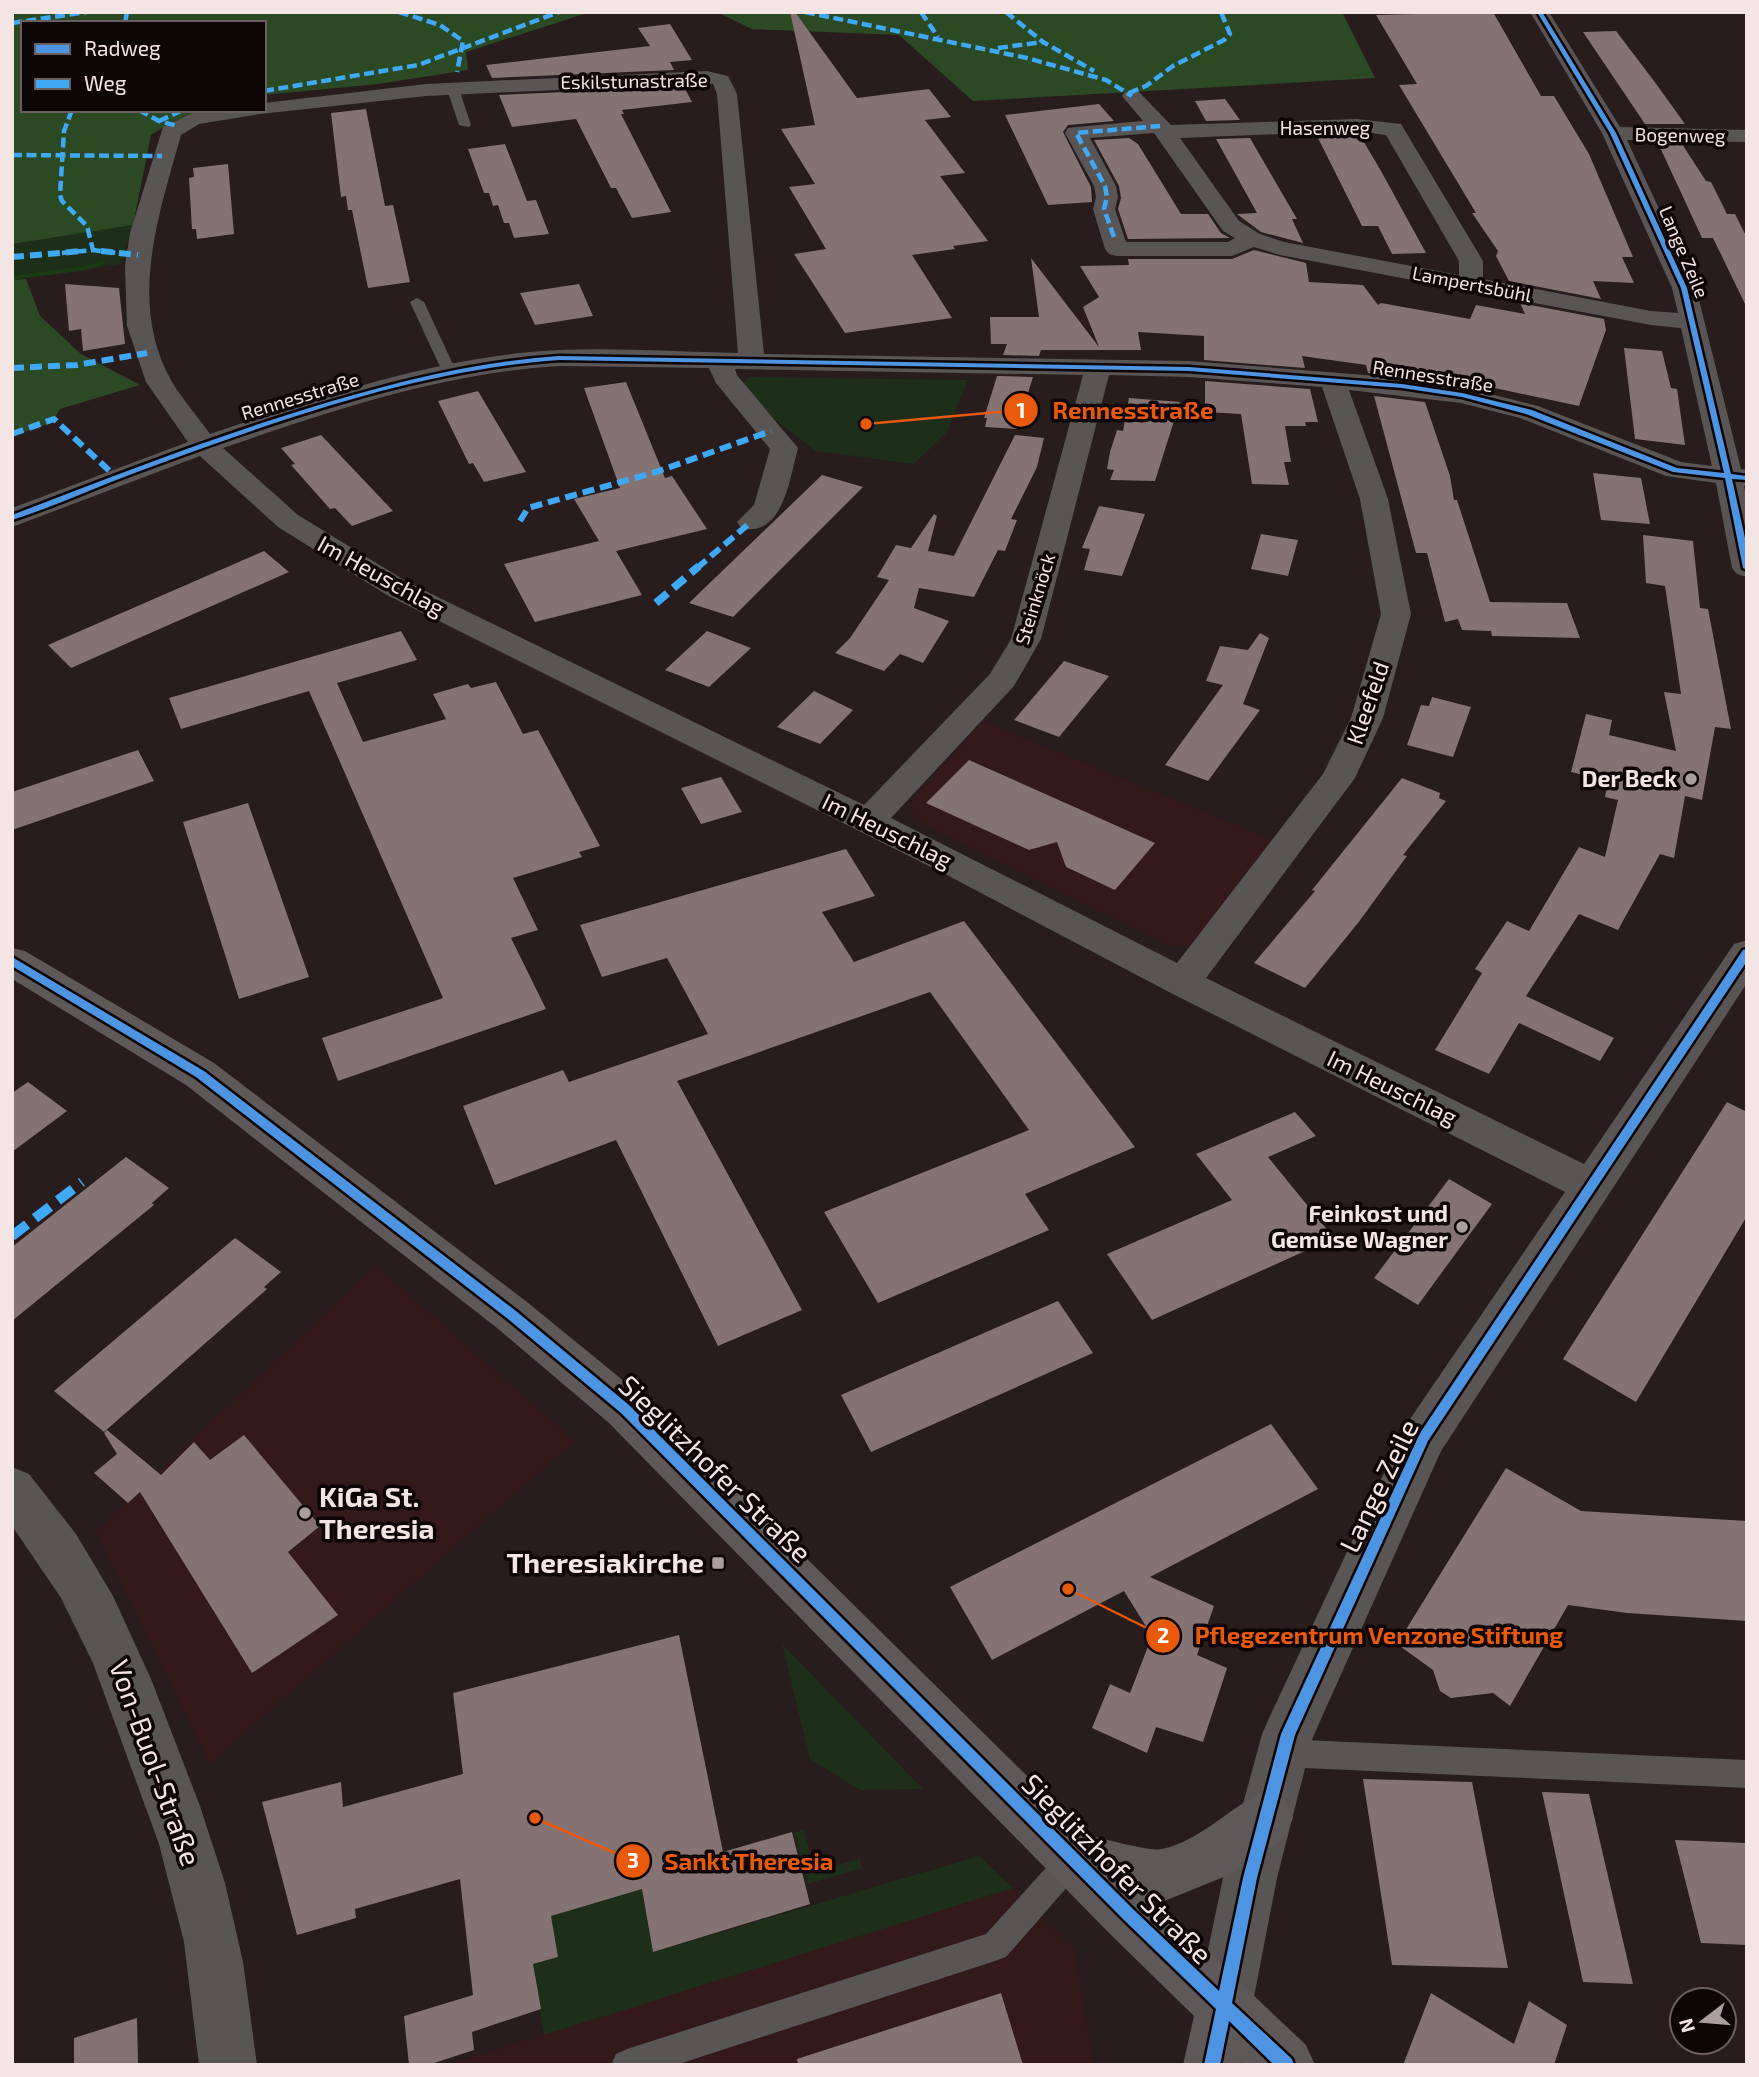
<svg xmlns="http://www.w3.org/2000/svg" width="1759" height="2077" font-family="'Exo 2',sans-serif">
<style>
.built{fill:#34191b}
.green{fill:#1d2f18}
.forest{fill:#2b4a24}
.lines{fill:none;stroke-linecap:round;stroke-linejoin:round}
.stream{fill:#1a3c13;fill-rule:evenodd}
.building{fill:#857273}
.lane{fill:#5a5555;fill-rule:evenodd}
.street{fill:#5a5555;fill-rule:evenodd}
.secondary{fill:#5e5858;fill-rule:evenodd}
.quiet-far3{stroke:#3fa9f5;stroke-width:4.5;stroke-dasharray:10 4.5;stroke-linecap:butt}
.quiet-far2{stroke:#3fa9f5;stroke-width:6;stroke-dasharray:12 6;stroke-linecap:butt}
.quiet-far1{stroke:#3fa9f5;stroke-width:8;stroke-dasharray:15 8;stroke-linecap:butt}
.quiet{stroke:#3fa9f5;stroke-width:10;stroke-dasharray:19 10;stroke-linecap:butt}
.cycleway-casing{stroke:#0e0606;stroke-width:5}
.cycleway{fill:#4d94e3;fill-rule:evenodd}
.poi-dot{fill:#ad9e9e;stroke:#0e0606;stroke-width:2.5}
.labels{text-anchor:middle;stroke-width:7;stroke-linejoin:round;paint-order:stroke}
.far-street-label{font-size:19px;fill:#f5e4e4;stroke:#0e0606}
.street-label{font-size:23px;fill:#f5e4e4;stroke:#0e0606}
.poi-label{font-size:23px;font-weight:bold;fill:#f5e4e4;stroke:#0e0606;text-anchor:end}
.near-street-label{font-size:28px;fill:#f5e4e4;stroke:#0e0606}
.near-poi-label{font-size:28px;font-weight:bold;fill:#f5e4e4;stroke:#0e0606;text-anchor:start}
.leader{fill:none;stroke:#e8590c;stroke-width:2.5}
.callout-dot{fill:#e8590c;stroke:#0e0606;stroke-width:2.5}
.mark-label{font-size:21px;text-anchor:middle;font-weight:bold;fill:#fff}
.callout-label{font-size:24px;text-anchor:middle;font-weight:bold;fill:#e8590c;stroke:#0e0606;stroke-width:7;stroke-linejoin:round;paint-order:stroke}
</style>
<rect width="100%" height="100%" fill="#281c1c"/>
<path class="built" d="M983,721l292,120 -81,104 -22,2 -257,-127 -5,-17z
M376,1265l199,176 -365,323 -115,-232z
M1013,1888l62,61 19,116h-647z"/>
<path class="green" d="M133,225l-12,39 -109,16v-36z
M749,377l219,3 -21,52 -33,32 -98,-13 -44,-34 -29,-33z
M782,1644l141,145 -63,1 -50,-31z
M804,1829l10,42 46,-12 2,9 -54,16 -14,-51z
M979,1856l34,32 -469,147 -11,-71 25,-7 -7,-41 91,-27 12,63z"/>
<path class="forest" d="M12,12h578l-124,40 2,18 -90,14 -114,11v-72h-241v87h182l-35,13 -19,12 -18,90 -121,19z
M717,12h625l33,66 -402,23 -74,-66 -147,-6z
M26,279l14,37 41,38 59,31 -80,24 -9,14 -39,13v-156z"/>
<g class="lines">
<path class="stream" d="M103,261l2,1v2l-19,6 -74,10v-4l73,-10z"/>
</g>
<path class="building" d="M790,12h5l62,86 72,-9 22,28 -26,3 40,53 -25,3 48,65 -35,5 2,3 -43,6 40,63 -107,15 -51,-79 32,-5 -37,-62 26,-3 -34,-55 34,-4z
M1493,12l48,84h13l35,58 44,103h-11l12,26 -41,-2 8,18 -92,-18 -13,-25 2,-5 -26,-38h4l-77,-128 18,-1 -41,-69z
M670,24l22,36 -22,2 4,8 -182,8 -6,-13 164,-19 -12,-18z
M1616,31l38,50 31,43h-40l-62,-92z
M684,87l8,15 -70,8 2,4h-3l50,98 -39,6 -16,-30h-5l-35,-69 -64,8 -13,-32z
M1225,99l15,21 -34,1 -11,-20z
M1099,104l15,17 -46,4 -5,7 28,55 1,15 -44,3 -43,-90z
M366,109l19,97 8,-1 17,77 -42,6 -16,-78h-4l-2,-14 -5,1 -10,-84z
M1361,137l20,34 45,82 -34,1 -14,-28h-16l-44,-88z
M1129,138l9,6 43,70h27l13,19 9,5 -102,1 -10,-30 3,-11 -2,-12 -25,-46z
M1250,138l47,81h-5l11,24 -42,-11 -24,-18 20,-1 -41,-74z
M1658,143l24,1 24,37 5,1 16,32h8l12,24v70l-34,-70h-11z
M505,144l22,57 9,-1 13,34 -35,4 -5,-15h-5l-6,-18 -5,1 -4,-13h-5l-16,-44z
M228,164l6,70 -37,5 -1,-10h-4l-3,-51 5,-1 -1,-9z
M1254,250l52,13 3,19 54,3 15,20 3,-2 89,16 6,-14 49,9 -5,-11 84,16 2,11 -27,76 -164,-35 2,7 -49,-5 -2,-8 -64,-9 3,12 -101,-8v-24l-66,-4 3,18h-100l-2,6 -36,-1 4,-11h-16l-1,-27h49l-8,-59 68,89 -16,-40 16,-10 -19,-31 49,-1 -1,-6h104z
M65,284l54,4 6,56 -42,7 -2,-22 -12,2z
M579,284l14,32 -58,9 -15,-32z
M1624,348l38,3 9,37 6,1 8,56 -50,-6z
M997,376l36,1 -16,52 -32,-2 2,-9h-3z
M1205,381l105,8 8,33h-13l1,4h-21l6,36h-7l5,23 -37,-1 -11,-70 -36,-2z
M626,382l39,96 7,-2 35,53 -91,22 26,44 -107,27 -31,-58 95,-23 -25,-42 46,-11 -36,-100z
M478,391l48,81 -42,10 -11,-19 -4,1 -31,-63z
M1374,396l51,6 25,74 4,24h3l33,102 77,1 13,35 -88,-2 -1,-5 -29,-1 -4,-11 -13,3 -18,-69h-11z
M1129,398l51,4 -25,79 -45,-1 4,-10 -7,-1 3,-17 7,-22 6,1z
M321,435l72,76 -41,15 -17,-18 -5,1 -39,-44 4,-1 -14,-16z
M1015,435l29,3 -7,29 -26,52 6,1 -12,31 -7,-1 -24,47 -55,-9 -5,20 35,13 -26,42 -23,-9 -16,17 -49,-18 15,-15 39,-58 -12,-3 19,-32 15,3 23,-34 3,2 -9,35 26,5z
M1593,473l48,5 9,46 -49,-4z
M822,475l41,12 -130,130 -44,-14z
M1099,506l46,8 -23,62 -38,-6 6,-21 -8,-1z
M1261,534l37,6 -10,36 -37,-7z
M1643,535l50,6 7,67 8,1 23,120 -16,-2 -13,73 -17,-4 -11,62 -14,-4 -42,76 -39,-16 -53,82 88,42 -14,23 -81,-38 -30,51 -54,-24 47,-77 -7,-4 32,-48 22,10 50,-84 26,10 13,-57 -13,-3 3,-16 -37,-9 15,-58 26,6 -3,15 67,16 -12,-59 17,2 -16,-108 -19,-3z
M264,551l25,21 -218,96 -23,-23z
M401,631l16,29 -80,23 26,59 83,-23 -13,-25 35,-10 3,4 25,-6 27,52 15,-4 62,116 -21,6 3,5 -69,21 25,52 -27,8 35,71 -208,72 -16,-43 121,-40 -134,-307 -128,38 -12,-31z
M707,631l44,17 -42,39 -44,-17z
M1260,633l9,5 -26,66 17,6 -52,71 -43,-16 58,-80 -17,-4 14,-35 28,4z
M1064,661l45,15 -50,61 -45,-17z
M814,691l39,19 -33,34 -43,-17z
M1432,697l39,10 -18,50 -46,-12 14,-40 8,1z
M138,750l16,31 -142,49v-38z
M969,760l128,57 58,26 -40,47 -49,-23 -9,-25 -28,8 -103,-47z
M721,777l21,35 -41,12 -20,-36z
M1402,778l38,15 -1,5 7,3 -43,54 4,1 -49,67 -53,65 -51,-25 61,-72 -3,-1z
M248,803l61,174 -70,22 -56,-177z
M846,849l29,47 -53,16 32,50 110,-41 171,226 -110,47 24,36 -171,73 -54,-91 205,-82 -99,-138 -253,89 125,229 -84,36 -102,-206 -121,45 -32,-79 100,-36 6,12 139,-48 -41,-76 -65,19 -22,-52z
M28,1082l39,29 -55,41v-59z
M1727,1102l20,10v104l-111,186 -73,-43z
M1295,1112l21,24 -48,21 66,81 -182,82 -45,-66 125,-54 -36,-46z
M126,1157l43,31 -17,15 2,2 -142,116v-74z
M1449,1179l43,25 -74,101 -44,-27z
M235,1238l46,34 -17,15 3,2 -163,143 -50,-41z
M1058,1301l35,52 -222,99 -30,-57z
M1271,1424l47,65 -168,88 64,29 -17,49 30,13 -24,74 -47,-15 -9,26 -55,-25 18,-44 20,9 22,-57 -28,-45 -132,69 -42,-73z
M107,1430l54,45 33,-33 16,18 34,-25 76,91 -32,26 50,63 -86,58 -112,-181 -12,11 -34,-30 23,-19 -13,-21z
M1506,1468l75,43 166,10v100l-120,-8 -59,-8 -58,101 -17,-13 -42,5 -11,-7 -7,-21 -36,-26z
M679,1635l44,217 69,-20 18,72 -157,48 -11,-63 -91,27 7,41 -25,7 8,45 -69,23 2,18 -46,15h-19l-5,-49 69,-21 -13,-116 -105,30 1,9 -59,17 -35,-133 79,-20 2,25 120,-33 -10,-81z
M1363,1779l109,3 36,186 -116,-3z
M1542,1792l47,2 44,190 -50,-2z
M1675,1840l72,3v102l-46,-2z
M1001,1993l22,72h-225l-1,-6z
M1431,1993l83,51 15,-43 38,24 -13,40h-151z
M137,2018l1,47h-64v-27z"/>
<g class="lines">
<path class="lane" d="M453,86l6,3 12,36 -2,2 -10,-2 -12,-36z
M417,298l7,4 33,71 -2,3 -5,1 -7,-4 -33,-71z
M1282,1739l465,21v28l-465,-21 -10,-4 -4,-10 4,-10z
M1073,1844l10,5 5,10 -5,10 -77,88 -11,4 -319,104h-65l5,-11 11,-5 359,-115 77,-85z"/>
<path class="street" d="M1530,12h19l71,115 127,3v12l-120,-2 69,148 45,181 6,1v16h-3l3,12v79l-10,-3 -5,-6 -16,-85 -50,-7 -146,-58 -59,-15 -112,-13 39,109 23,115 -28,104 -28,60 -149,200 378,186 150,-220 13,-4v43l-306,468 -128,286 -36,141 -25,129 -8,20 -20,8 -20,-8 -8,-20 27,-129 39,-144 8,-18 138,-294 157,-230 -396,-200 -224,-118 -558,-279 -109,-68 -78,-71 -188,71v-19l176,-66 -42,-60 -19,-56 -2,-60 5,-33 33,-106 30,-14 71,-3v-7l162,-19 281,-13 21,5 9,18 27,260 425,7 213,17 60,9 76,19 143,56 31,4 -31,-138 -30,-3 -371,-70 -26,-8 -22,9h-115l-8,-2 -4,-5 -12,-40 3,-12 -2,-11 -29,-53 3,-5 8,-1 67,-6 -21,-25 3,-4h14l32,33 186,-6 44,5 82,137v18l168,32 27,2 -6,-25 -70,-155zM707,83l6,1 4,10 21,259c-68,-1 -139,-7 -208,-1 -109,10 -216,47 -320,82 -12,-17 -27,-34 -38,-52 -45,-78 -13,-168 9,-247l18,-11 61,-10 166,-18zM1357,131l29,4 73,126v14l-175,-33 -24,-8 -21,-13 -59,-83zM1154,133l69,98 12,7 -7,4h-102l-11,-33 3,-12 -2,-11 -26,-48zM559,366l150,2 7,15 54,66 -16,56 -17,17 4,6c42,11 49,-51 57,-80l-61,-73 -2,-6 348,6 -72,264 -21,35 -126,131 -455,-222 -111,-68 -75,-67c110,-38 220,-75 336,-82zM1109,375l80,2 133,10 38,112 21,115 -30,104 -28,56 -146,189 -286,-145 123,-132 27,-47z
M12,1467l17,7 47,60 37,62 38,83 49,127 25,77 18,79 14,103h-58l-15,-123 -25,-98 -66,-181 -32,-65 -49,-72z"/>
<path class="secondary" d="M12,948l13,3 189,112 313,239 114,93 446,440c15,3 62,17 75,14 39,-8 68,-43 104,-58l19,8 8,19 -8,19 -49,35 -79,32 149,141 9,20h-71l-2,-3 -1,3h-58l11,-49 -84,-82 -501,-511 -112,-95 -311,-243 -174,-106z"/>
<path class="quiet-far3" d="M399,12l41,13 23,16 -6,31
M805,12l222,46 79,22 26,16
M921,12l17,25
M1006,12l37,30 51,29
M12,23l75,-11
M125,23l2,-11
M998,48l45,-6
M264,91l154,-26 141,-53
M1129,93l17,-7 27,-20 51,-26 6,-6 -9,-22
M72,110l-8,21 -4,64 2,6 25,25 6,24
M139,110l20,11 19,5
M159,121l24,-11
M12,155l150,1
M1114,237l-10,-28 3,-12 -2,-11 -29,-53 84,-7
M62,253l31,-3 24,3"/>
<path class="quiet-far2" d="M101,251l37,4
M12,257l70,-6
M12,368l65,-3 70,-12
M12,434l42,-15 62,58
M520,521l8,-13 128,-36 115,-41
M697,568l54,-46"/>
<path class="quiet-far1" d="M656,603l43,-37"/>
<path class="quiet" d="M12,1236l70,-54"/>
<g class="cycleway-casing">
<path id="cycleway" d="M1537,12h5l74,121 71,155 44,186 16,2v4l-15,-1 15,68v23l-4,-2 -18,-90 -52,-6 -147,-58 -64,-17 -60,-9 -213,-17 -630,-11c-144,10 -292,64 -427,114 -40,15 -79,33 -120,46v-5c98,-38 196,-76 297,-107 82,-25 164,-46 250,-52l630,11 213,17 60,9 70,17 145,58 47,5 -43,-185 -71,-155z
M1747,949v12l-319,480 -133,294 -38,143 -25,125 60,56 2,6h-20l-45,-44 -9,44h-16l12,-56 -92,-89 -503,-507 -113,-94 -312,-242 -184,-111v-9l192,114 312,240 113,94 505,505 85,81 24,-113 38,-144 139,-301 323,-483z"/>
</g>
<use href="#cycleway" class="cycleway"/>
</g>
<g class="poi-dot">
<circle cx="1691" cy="779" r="7"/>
<circle cx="1462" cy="1227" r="7"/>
<circle cx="305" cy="1513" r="7"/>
<rect x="711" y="1556" width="14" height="14" rx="3.5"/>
</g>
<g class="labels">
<g class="far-street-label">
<text transform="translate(634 81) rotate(-1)" y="7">Eskilstunastraße</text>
<text x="1325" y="135">Hasenweg</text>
<text transform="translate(1680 135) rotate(1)" y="7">Bogenweg</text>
<text transform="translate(1684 252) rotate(67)" y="7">Lange Zeile</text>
<text transform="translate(1472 284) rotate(11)" y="7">Lampertsbühl</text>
<text transform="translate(1433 376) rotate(9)" y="7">Rennesstraße</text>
<text transform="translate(300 396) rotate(-17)" y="7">Rennesstraße</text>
<text transform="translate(1035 599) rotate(-73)" y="7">Steinknöck</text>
</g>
<g class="street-label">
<text transform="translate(381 576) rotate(29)" y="8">Im Heuschlag</text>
<text transform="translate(1368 703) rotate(-71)" y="8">Kleefeld</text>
<text transform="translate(887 831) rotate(26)" y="8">Im Heuschlag</text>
<text transform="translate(1392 1088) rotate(26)" y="8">Im Heuschlag</text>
</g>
<g class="poi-label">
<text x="1677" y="787">Der Beck</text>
<text x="1448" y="1222">Feinkost und<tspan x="1448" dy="26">Gemüse Wagner</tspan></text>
</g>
<g class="near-street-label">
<text transform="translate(715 1469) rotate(44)" y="10">Sieglitzhofer Straße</text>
<text transform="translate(1379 1486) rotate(-64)" y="10">Lange Zeile</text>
<text transform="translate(155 1763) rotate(70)" y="10">Von-Buol-Straße</text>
<text transform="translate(1117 1869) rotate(45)" y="10">Sieglitzhofer Straße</text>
</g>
<g class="near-poi-label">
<text x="319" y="1507">KiGa St.<tspan x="319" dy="32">Theresia</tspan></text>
<text x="704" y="1573" text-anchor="end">Theresiakirche</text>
</g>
</g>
<path class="leader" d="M866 424L1021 410M1068 1589L1163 1636M535 1818L633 1861"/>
<g class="callout-dot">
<circle cx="866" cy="424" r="7"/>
<circle cx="1068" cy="1589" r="7"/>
<circle cx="535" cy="1818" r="7"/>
<circle cx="1021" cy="410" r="18"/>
<circle cx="1163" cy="1636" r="18"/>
<circle cx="633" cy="1861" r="18"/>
</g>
<g class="mark-label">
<text x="1021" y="418">1</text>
<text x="1163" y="1643">2</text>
<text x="633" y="1868">3</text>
</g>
<g class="callout-label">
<text x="1133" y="419">Rennesstraße</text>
<text x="1379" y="1644">Pflegezentrum Venzone Stiftung</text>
<text x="749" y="1870">Sankt Theresia</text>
</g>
<rect width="1759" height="2077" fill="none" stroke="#f5e4e4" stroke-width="28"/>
<rect x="21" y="21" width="245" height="91" fill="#0e0606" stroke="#6a5f5f" stroke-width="2"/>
<rect x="35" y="44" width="35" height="10" fill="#4d94e3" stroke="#6a5f5f" stroke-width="2"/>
<text x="84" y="56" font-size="21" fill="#f5e4e4">Radweg</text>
<rect x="35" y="79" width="35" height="10" fill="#3fa9f5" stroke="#6a5f5f" stroke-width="2"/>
<text x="84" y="91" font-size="21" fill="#f5e4e4">Weg</text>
<g transform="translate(1703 2021) rotate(254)"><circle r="33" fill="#0e0606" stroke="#6a5f5f" stroke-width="2"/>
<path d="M0-5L12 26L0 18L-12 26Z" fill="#ad9e9e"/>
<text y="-10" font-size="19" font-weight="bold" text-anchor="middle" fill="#f5e4e4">N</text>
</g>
</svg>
